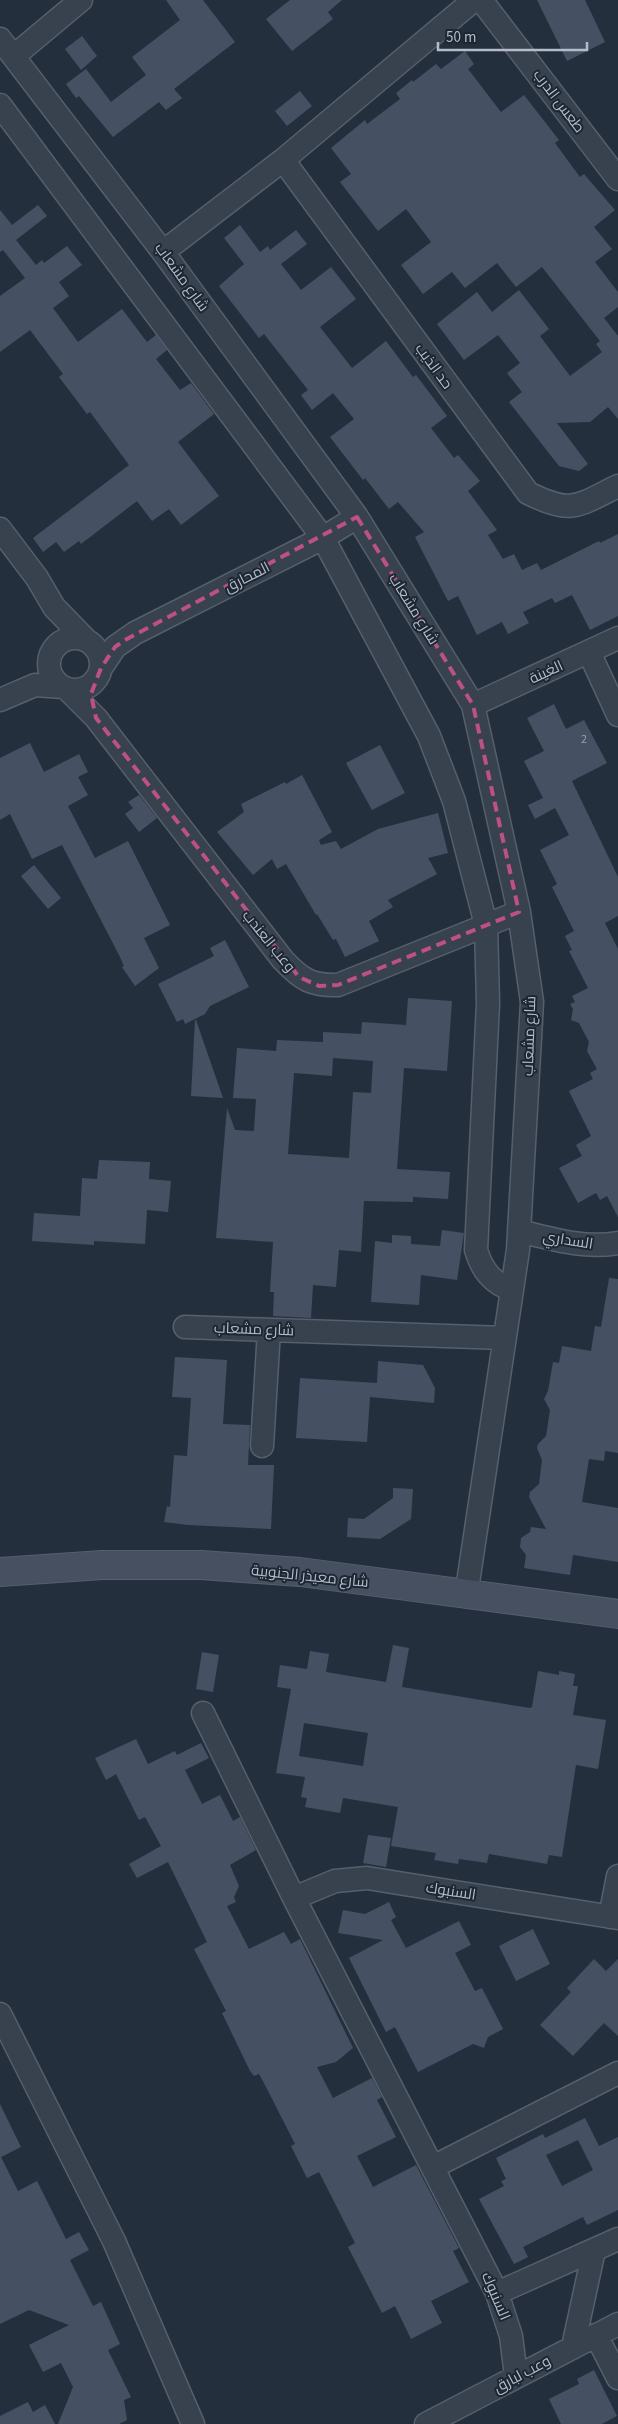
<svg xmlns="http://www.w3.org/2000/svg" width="618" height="2424" font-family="'Source Sans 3',Cairo,sans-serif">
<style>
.building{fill:#455162;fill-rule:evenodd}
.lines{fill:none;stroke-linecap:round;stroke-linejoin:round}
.street-casing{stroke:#565f6c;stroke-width:25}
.secondary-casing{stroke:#565f6c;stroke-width:30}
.street{stroke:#38414e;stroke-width:22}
.secondary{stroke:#465061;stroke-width:28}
.marked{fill:none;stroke:#bd5182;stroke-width:4;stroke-dasharray:10 6;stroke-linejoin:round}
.labels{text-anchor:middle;stroke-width:4;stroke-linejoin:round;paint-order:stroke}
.number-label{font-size:12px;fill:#98a1af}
.street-label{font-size:15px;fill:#b4bcc9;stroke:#1d2633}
</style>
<rect width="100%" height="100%" fill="#242f3e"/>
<path class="building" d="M166,0h37l32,42 -61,47 8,9 -16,12 -7,-8 -46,35 -34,-41 -3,2 -10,-14 20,-15 25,33 35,-27 -14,-18 48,-37z
M290,0h52l-14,12 5,7 -41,32 -26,-32z
M537,0h48l20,42 -38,19z
M82,36l15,20 -16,14 -16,-21z
M465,51l9,13 -6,5 33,43 23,-17 35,45 -4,3 25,34 4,-3 31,36 -21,17 18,22 -17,13 23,30v15l-14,11 14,18v83l-10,-12 -18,15 -33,1 31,41 -9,7 -20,-5 -50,-64 13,-10 -15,-19 13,-10 -22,-28 -34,25 -27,-36 40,-32 15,20 27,-22 30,39 -9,7 30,40 32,-24 -6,-8 4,-3 -58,-74 -26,20 -19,-24 -32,25 -13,-16 -29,22 -22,-29 30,-23 -25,-33 -28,22 -38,-49 11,-8 -20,-26 34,-28 2,4 33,-25 -4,-6 16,-13 1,2 23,-18 5,5z
M300,91l12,15 -25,20 -12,-15z
M38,205l9,11 -31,24 20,25 6,-5 2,3 23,-17 15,19 -23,17 10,14 -16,12 25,34 44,-33 25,33 9,-7 11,15 -11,9 24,31 11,-7 23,31 -36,28 41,54 -38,29 -12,-16 -17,12 -15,-20 -56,43 -2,-3 -15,11 -8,-10 -13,10 -10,-14 96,-73 -39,-53 -3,2 -28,-37 4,-3 -33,-44 -30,22v-56l25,-18 -22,-28 -3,2v-42l12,15z
M240,225l20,27 8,-6 2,4 26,-20 11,14 -26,20 20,26 30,-23 25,32 -36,28 32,41 34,-27 27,36 3,-2 31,41 -16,12 23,30 4,-3 22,26 -12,10 29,39 -9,5 15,24 11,-5 8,16 15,-7 4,7 58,-29 1,2 18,-9v82l-28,14 -18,-35 -17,8 -3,-5 -29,14 6,11 -21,11 -6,-12 -25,13 -19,-39 -10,5 -33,-64 9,-5 -26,-30 -9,7 -24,-31 -2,2 -33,-43 24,-18 -21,-26 -21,17 -11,-15 7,-5 -44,-56 -5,4 -40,-52 25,-22 -20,-26z
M554,704l12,25 18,-9 23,43 -35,18 46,96v39l-13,7 13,26v268l-11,-21 -7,4 -4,-7 -18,10 -19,-35 23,-12 -6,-11 15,-9 -22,-45 24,-12 -3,-6 7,-4 -10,-18 2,-9 -10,-19 -8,-3 2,-11 -3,-5 5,-2 -3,-6 16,-8 -19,-37 3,-1 -7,-14 9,-5 -22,-44 5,-3 -17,-34 29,-15 -14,-27 -20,11 -7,-14 15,-7 -19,-37 20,-10 -17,-33z
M30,743l14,29 35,-18 9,18 -10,5 10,18 -20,11 27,52 33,-17 42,84 -26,13 15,30 -24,18 -13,-19 2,-1 -4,-9 -58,-112 -30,14 -22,-45 -10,6v-62z
M380,745l25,48 -33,17 -26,-47z
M302,775l30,57 -13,8 2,5 15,-4 5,8 37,-20 60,-16 10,40 -20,5 9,16 -49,26 5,7 -24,14 10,20 -34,16 -9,-18 -3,1 -16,-26 -1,1 -30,-51 -9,5 -5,-10 -19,16 -36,-43 27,-20 -3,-8 44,-22 1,2z
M139,795l18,23 -18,14 -14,-18 8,-6 -5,-6z
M34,865l27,33 -13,11 -27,-33z
M225,940l24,47 -39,19 -5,8 -20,10 -2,-5 -6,3 -19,-38 56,-28 -4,-8z
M408,998l44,3 -5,70 -43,-3 -7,101 53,3 -2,27 -35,-2v5l-49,-1 -3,51 -22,-2 -3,37 -23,-2 -2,33 -38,-2 1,-24h-4l3,-50 -57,-4 11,-130 8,22 19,1 2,-32 -23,-1 4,-50 39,3 1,-11 46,2v-10l38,2 1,-12 44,3zM333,1058l40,3 -2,32 -18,-1 -4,66 -61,-4 6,-81 38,3z
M195,1020h1l27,78 -32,-2z
M99,1160l51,2 -1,17 22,2 -3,31 -21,-2 -2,34 -51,-3v4l-62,-4 2,-28 46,3 2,-38 15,1z
M442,1230l22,3 -7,47 -36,-5 -2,30 -48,-3 4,-61 17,2v-8l19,1v8l29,2z
M609,1278l9,1v174l-13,-2 -1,10 -15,-2 -7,43 36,6v54l-45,-7 -3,20 -46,-7 2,-13 -6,-8 1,-9 9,-6 1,-5 15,2 -17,-32 1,-5 9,-8 3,-24 -5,-12 1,-4 8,-8 4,-26 -6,-11 4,-8 5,-29 6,1 3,-17 29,5 4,-25 6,1z
M175,1357l52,3 -4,64 27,1 -2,40h26l-3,64 -83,-4 -24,-3 3,-16 3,1 4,-52 13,1 4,-58 -19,-1z
M378,1361l45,4 12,23 -1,15 -64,-6 -3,45 -71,-4 4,-60 77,5z
M393,1488l20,1 -2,30 -31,20 -33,-2 1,-19 16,1 29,-21z
M393,1645l16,3 -7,39 128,21 2,-1 6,-36 21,4v-4l16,3 -2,12h5l-5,29 33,5 -8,49 -22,-4 -14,92 -13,-2 -2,9 -58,-10 -2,9 -28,-4 -1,5 -24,-4 2,-7 -45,-7 7,-39 -55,-9 -3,15 -35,-6 2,-9 -6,-1 4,-20 -29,-4 15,-84 -14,-2 3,-22 27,4 3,-18 19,3 -3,18 60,10zM304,1723l64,10 -5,33 -64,-10z
M202,1652l17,3 -6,37 -17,-3z
M136,1739l12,25 27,-13 2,4 24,-12 8,15 -24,12 17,34 18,-9 13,26 7,-4 16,33 -26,15 9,21 -5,11 2,5 -9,4 22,43 35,-17 7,12 9,-5 53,109 -17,14 -19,5 16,31 39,-20 10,19 -5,3 19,37 -39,19 16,31 43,-22 43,83 -6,3 16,31 -38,19 11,22 -31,16 -16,-33 -13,7 -34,-66 7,-4 -36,-71 -12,6 -16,-32 4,-2 -29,-57 -7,-13 -5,2 -4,-5 -28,-58 4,-2 -32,-62 13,-7 -39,-80 -31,16 -8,-14 32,-18 -16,-29 -6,3 -23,-46 -10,6 -11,-22z
M368,1835l23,3 -5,29 -23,-4z
M389,1902l7,15 -5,3 15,28 53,-27 12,24 -16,8 20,38 7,-3 21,41 -15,8 -4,11 -11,-4 -55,28 -23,-45 -9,5 -37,-74 34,-18 -45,-7 5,-23 22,4z
M533,1929l17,35 -34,17 -17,-35z
M594,1959l12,12 12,-12v77l-14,-13 -31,33 -33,-31 31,-33 -4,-4z
M0,2104l21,43 -20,10 17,34 19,-10 29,58 13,-7 10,18 -19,10 23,46 8,-4 19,42 -12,6 23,47 -7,3 3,20 -8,4h-61l15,-37 -12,-24 -18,9 -14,-27 40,-20 -40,-15 -29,14z
M585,2118l14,28 19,-9v73l-31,15 -4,-8 -60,30 5,10 -14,7 -35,-65 25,-13 -3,-5 5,-2 -10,-21 47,-24 2,4zM578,2140l15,30 -31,16 -16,-31z
M594,2370l23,46 -15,8h-41l-12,-25 30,-15 -2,-5z
M28,2402l5,10 12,-7 10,19h-55v-8z"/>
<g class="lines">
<g class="street-casing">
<path id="street" d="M481,0l137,179
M0,39l163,213 194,265 116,188 46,207 13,90 -14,248 -52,346
M14,56l67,-56
M0,105l323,433 106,198 25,65 32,124 2,78 -12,247c6,20 16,33 36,40
M283,160l245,333c44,22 49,13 90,-7
M163,252l120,-92 191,-160
M0,529l37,49 17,29 31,32
M49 664a26 26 0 1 1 52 0a26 26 0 1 1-52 0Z
M589,652l29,63
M101,668l14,-21 20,-14 188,-95 34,-21
M67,689l29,29 187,242c18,19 28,26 55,25l181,-73
M0,700l35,-15 28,2
M473,705l145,-67
M519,1231c33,8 65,18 99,12
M185,1327l319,11
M262,1446l7,-116
M203,1713l91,185 203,395 14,43 5,40
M294,1898l41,-17 32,-3 251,40
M610,1917l8,-41
M0,2014l114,227 79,183
M433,2167l185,-94
M497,2293l121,-54
M596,2335l22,43
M573,2347l21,-97
M426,2424l192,-100"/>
</g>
<g class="secondary-casing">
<path id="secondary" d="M0,1572l102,-7h99l99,7 318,42"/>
</g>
<use href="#street" class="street"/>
<use href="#secondary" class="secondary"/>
</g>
<path class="marked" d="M357,517l116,188 46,207 -181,73 -19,1 -20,-9 -203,-259 -5,-24 10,-26 14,-21 10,-7z"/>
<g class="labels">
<g class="number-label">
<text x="584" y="743">2</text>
</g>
<g class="street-label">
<text transform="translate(559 101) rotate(53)" y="5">طعس الدرب</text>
<text transform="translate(182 277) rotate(54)" y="5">شارع مشعاب</text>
<text transform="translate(434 366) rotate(54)" y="5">حد الذيب</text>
<text transform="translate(247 577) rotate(-27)" y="5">المحارق</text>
<text transform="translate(414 609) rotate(58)" y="5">شارع مشعاب</text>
<text transform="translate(546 672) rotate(-25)" y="5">الغينة</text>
<text transform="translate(269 941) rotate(51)" y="5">وعب العندب</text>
<text transform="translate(529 1036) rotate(-88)" y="5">شارع مشعاب</text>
<text transform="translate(568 1240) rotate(9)" y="5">السداري</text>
<text transform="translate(254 1329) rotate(2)" y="5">شارع مشعاب</text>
<text transform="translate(310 1576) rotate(6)" y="5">شارع معيذر الجنوبية</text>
<text transform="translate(451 1891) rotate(9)" y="5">السنبوك</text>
<text transform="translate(496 2296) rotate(67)" y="5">السنبوك</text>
<text transform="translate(522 2374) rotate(-28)" y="5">وعب لبارق</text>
</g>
</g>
<path d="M438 42v8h149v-8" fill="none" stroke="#b4bcc9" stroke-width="2.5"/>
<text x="446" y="42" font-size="15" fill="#b4bcc9" stroke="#1d2633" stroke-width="4" paint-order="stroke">50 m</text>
</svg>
